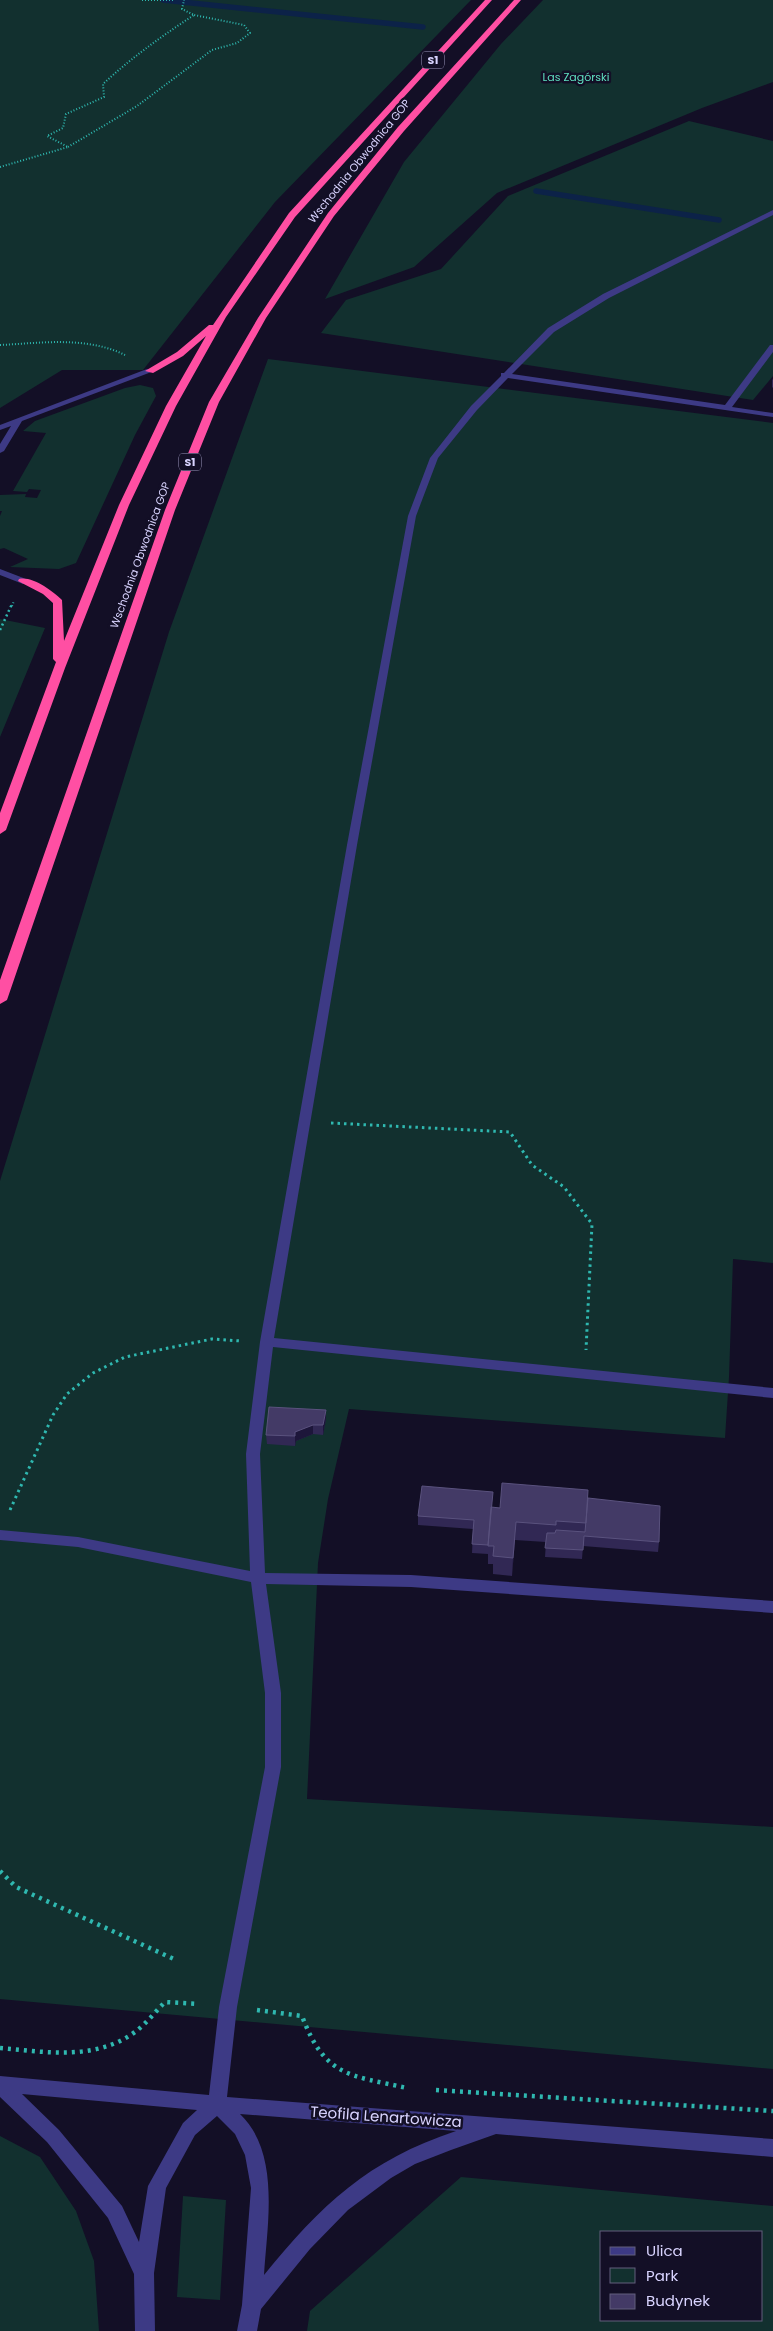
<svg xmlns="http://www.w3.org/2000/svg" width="773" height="2331" font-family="Poppins,sans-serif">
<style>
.green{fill:#12302f;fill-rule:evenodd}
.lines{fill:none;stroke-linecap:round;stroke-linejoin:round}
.stream{stroke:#0c2248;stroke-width:5.5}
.path-far3{stroke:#2fb8b0;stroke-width:2;stroke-dasharray:1 2;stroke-linecap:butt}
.path-far2{stroke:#2fb8b0;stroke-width:2.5;stroke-dasharray:2 3;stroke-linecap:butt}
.path-far1{stroke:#2fb8b0;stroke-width:3;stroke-dasharray:2.5 4;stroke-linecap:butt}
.path{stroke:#2fb8b0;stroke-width:4.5;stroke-dasharray:3 5;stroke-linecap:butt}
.minor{fill:#3d3a85;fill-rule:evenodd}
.highway{fill:#ff4fa3;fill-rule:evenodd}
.wall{fill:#312854}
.shaded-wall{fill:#1d163a}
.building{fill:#433a66;stroke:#5a527e}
.labels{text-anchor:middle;stroke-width:5;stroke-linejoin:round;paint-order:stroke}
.shield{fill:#130f26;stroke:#9e99be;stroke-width:1}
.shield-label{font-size:11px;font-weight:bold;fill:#d9d4ff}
.far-park-label{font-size:11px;fill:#5fe0c0;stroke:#130f26}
.far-street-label{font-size:11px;fill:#d9d4ff;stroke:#130f26}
.near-street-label{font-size:15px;fill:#d9d4ff;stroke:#130f26}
</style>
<rect width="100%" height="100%" fill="#130f26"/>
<path class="green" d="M0,0h471l-196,202 -132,168h-81l-62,38z
M543,0h230v82l-71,26 -205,85 -83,74 -89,32 79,-137 97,-118z
M689,121l84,20v235l-20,24 -432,-67 25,-33 95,-31 67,-73z
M268,359l505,64v840l-40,-4 -4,118 -4,61 -376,-29 -21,90 -10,64 -11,236 466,28v242l-773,-70v-818l169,-549z
M140,385l13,3 3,8 -21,39 -59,128 -17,6 -49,-2 18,-8 -24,-11 -4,1v-33l2,-5h-2v-16l26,-1 -1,3 12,1 4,-8 -12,-1 -2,3 -14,-1 33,-58 -23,-2 12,-10 90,-33z
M0,619l45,9 -45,109z
M0,2136l40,21 36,54 18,50 5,70h-99z
M461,2177l312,29v125h-466l3,-20zM602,2232h160v88h-160z
M183,2196l43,4 -6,100 -43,-3z"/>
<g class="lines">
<path class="stream" d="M163,0l260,27
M536,191l183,29"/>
<path class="path-far3" d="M142,0h31
M68,147l69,-41 75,-56 25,-7 13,-10 -6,-8 -50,-10
M0,167l68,-20 -21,-11 16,-8 3,-14 38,-17 -1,-13c28,-26 59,-48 91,-69l-12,-6 2,-9
M0,345c42,-2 86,-9 125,10
M12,606l2,-5"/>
<path class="path-far2" d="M0,630l12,-26"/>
<path class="path-far1" d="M331,1123l179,9 22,33 32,22 28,37 -6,126
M10,1510l43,-95 14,-21 26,-21 32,-16 87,-18 29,2"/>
<path class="path" d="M0,1871l16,16 160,73
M257,2010l45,6c23,61 47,59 105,72
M0,2048c46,4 95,13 135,-16 11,-8 20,-20 30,-30l34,2
M436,2090l337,21"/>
<path class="minor" d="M773,210v5l-164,83 -55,34 -42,42 213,31 45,-60h3v7l-41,55 41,6v4l-265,-39 -31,32 -39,48 -22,58 -59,329 -83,493 499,50v10l-500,-51 -13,107 5,119 146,2 362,26v12l-362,-26 -145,-3 15,109v74l-44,240 -10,90 546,42v18l-277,-23 -45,16 -36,14 -24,14 -43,32 -38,39 -49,60 -4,22h-20l5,-26 9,-117 -6,-33 -10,-21 -18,-18 -22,19 -29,53 -12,85 1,58h-20l-1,-57 -26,-56 -61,-76 -47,-45v-21l209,19 10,-88 46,-240v-74l-14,-111 -173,-35 -78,-7v-10l78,7 172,34 -4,-117 14,-112 87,-497 61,-329 22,-58 41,-52 30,-30v-3h3l44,-45 55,-34zM22,2094l175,16 -14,13 -35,63 -9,56 -17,-36 -63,-76zM240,2114l216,17c-88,29 -135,74 -192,144 3,-50 17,-122 -24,-161z
M147,369l7,2 -132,50 -18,30 -4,2v-9l11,-18 -11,4v-5z
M0,569l26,10 2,2 -5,3 -23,-9z"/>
<path class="highway" d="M485,0h7l-197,217 -69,100 -50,89 -47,99 -64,163 -59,162 -6,4v-21l56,-151 -3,-3v-56l-10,-9 -25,-13 1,-2c14,-3 33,12 43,21l2,41 55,-136 47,-99 40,-70 -23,20 -30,17 -8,-2 32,-19 32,-27h4l76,-112z
M514,0h7l-117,131 -70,85 -68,102 -47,84 -44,108 -168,490 -7,4v-24l165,-470 44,-108 49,-84 70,-105 70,-86z"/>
</g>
<path class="wall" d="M773,379v9l-1,-1v-7z
M326,1410v9l-3,16 -10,-1 -17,7 -1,5 -28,-2 -1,-9z
M588,1498l71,44 -1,10 -75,-6 -1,13 -37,-2 1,-15 -31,-2 -3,36 -19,-2v-10h-5v-10l-16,-1 1,-24 -55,-4v-9l74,-9 8,1z"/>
<path class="shaded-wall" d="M326,1410v9l-3,16v-10z
M313,1425v9l-17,7 -1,5v-14z
M516,1522l-1,18 -3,36 1,-18z"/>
<path class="building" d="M269,1407l57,3 -3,15h-10l-18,7v4l-29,-1z
M502,1483l86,7 -2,33 -30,-2v4l-40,-3 -3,36 -20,-2 1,-10h-6l3,-39 9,1z
M422,1486l71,6 -5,53 -16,-1 2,-24 -56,-4z
M588,1498l72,8 -1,36 -75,-6 -1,14 -38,-2 2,-15h8l1,-3 29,2z"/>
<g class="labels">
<g class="shield">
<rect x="422" y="51.5" width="22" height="17" rx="4"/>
<rect x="179" y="453.5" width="22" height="17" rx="4"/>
</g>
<g class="shield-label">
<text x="433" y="64">S1</text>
<text x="190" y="466">S1</text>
</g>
<g class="far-park-label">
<text x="576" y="81">Las Zagórski</text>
</g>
<g class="far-street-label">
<text transform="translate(359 161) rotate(-51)" y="4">Wschodnia Obwodnica GOP</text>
<text transform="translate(140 555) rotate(-70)" y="4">Wschodnia Obwodnica GOP</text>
</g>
<g class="near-street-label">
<text transform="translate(386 2117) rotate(4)" y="5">Teofila Lenartowicza</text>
</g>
</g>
<rect x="600" y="2231" width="162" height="90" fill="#130f26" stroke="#625e7d"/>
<rect x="610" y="2247" width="25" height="8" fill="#3d3a85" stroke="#625e7d"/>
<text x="646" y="2256" font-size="15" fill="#d9d4ff">Ulica</text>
<rect x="610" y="2268" width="25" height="15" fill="#12302f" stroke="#625e7d"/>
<text x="646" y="2281" font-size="15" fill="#d9d4ff">Park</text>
<rect x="610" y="2294" width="25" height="15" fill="#433a66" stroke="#625e7d"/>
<text x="646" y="2306" font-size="15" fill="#d9d4ff">Budynek</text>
</svg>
